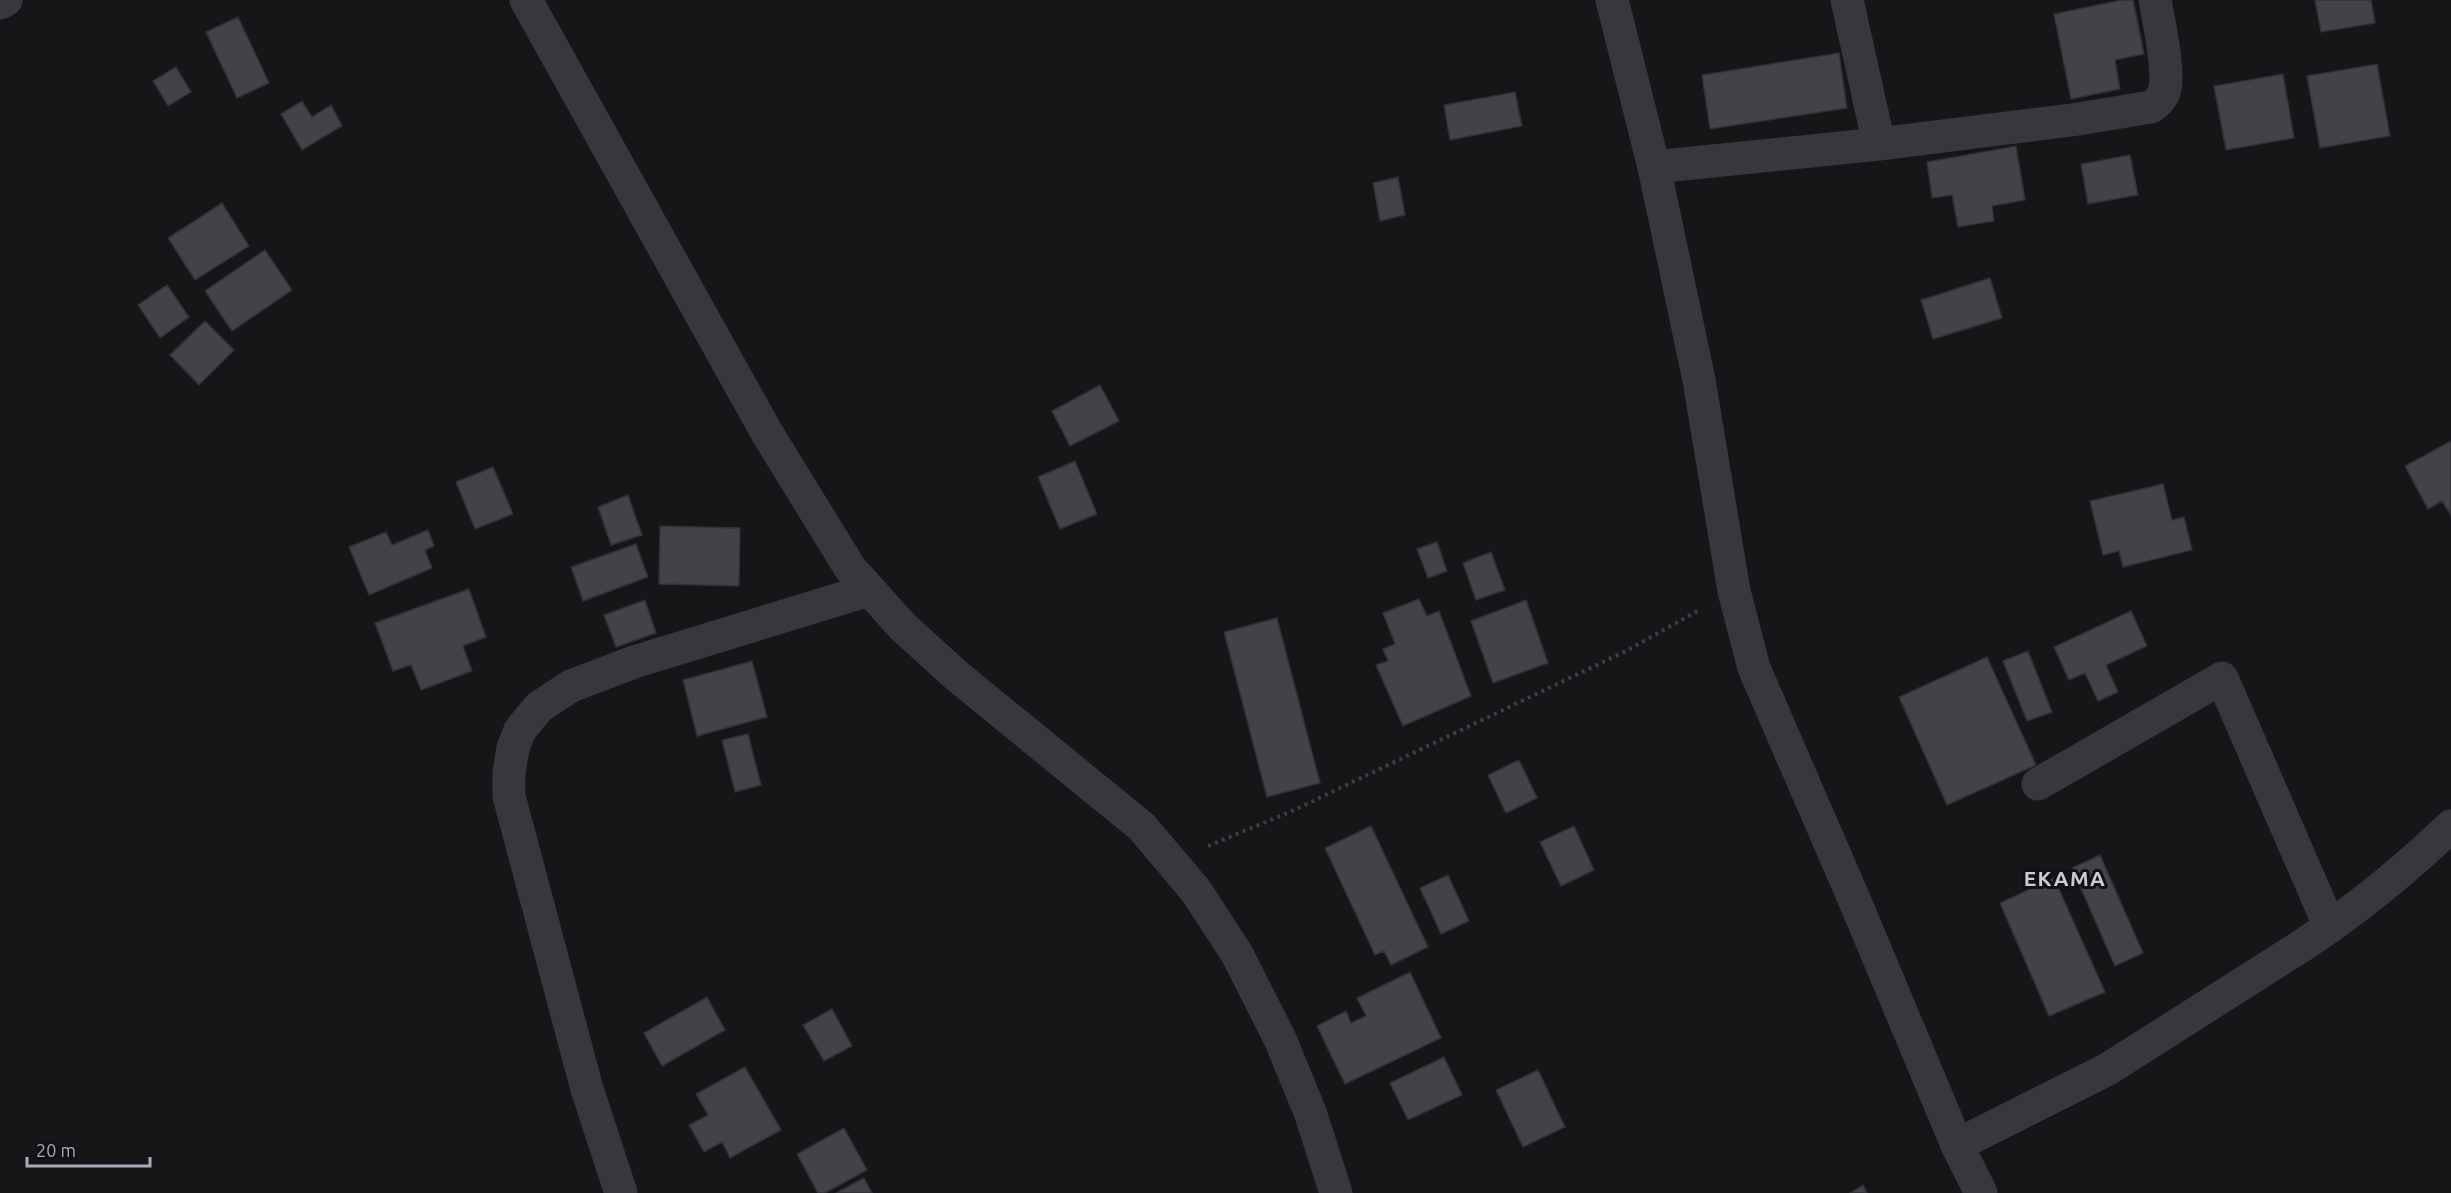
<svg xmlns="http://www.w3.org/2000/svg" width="2451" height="1193" font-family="Ubuntu,sans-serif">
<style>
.building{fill:#424349;stroke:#303035;stroke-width:1.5}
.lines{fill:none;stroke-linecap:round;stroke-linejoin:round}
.path{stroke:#3d3f45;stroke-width:4;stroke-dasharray:3 4.5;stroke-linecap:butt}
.street{stroke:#37383e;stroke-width:33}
.labels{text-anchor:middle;stroke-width:6;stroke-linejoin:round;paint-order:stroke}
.district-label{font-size:21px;font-weight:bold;letter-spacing:1.5px;fill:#c9ccd5;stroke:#111114}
</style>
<rect width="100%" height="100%" fill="#161619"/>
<path class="building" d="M2122,0h11l11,54 -29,6 5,29 -49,10 -17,-85z
M2315,0h56l4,23 -54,9z
M238,17l31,66 -32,15 -31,-66z
M1839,53l8,55 -137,21 -8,-54z
M2377,64l13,72 -70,12 -13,-72z
M176,67l15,25 -23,14 -15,-25z
M2283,74l11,64 -68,12 -12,-64z
M1515,92l7,34 -72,14 -6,-35z
M302,101l10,16 19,-12 11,21 -40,24 -21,-36z
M2016,146l9,54 -33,6 2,15 -36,6 -6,-32 -20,3 -5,-36z
M2130,155l8,40 -50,9 -7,-40z
M1398,177l7,38 -25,6 -7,-38z
M222,203l27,43 -54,34 -27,-42z
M265,250l27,40 -60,41 -27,-40z
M1990,278l12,40 -69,21 -12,-39z
M167,285l22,32 -29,21 -22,-33z
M205,321l29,29 -35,35 -29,-30z
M1100,385l19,36 -49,25 -18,-35z
M2451,441v74l-9,-14 -14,8 -23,-43z
M1075,461l22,53 -37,15 -22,-52z
M493,467l20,47 -38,15 -19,-47z
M2163,484l9,36 12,-3 8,33 -69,17 -4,-16 -16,4 -13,-54z
M628,495l14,40 -31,10 -13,-38z
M660,526l80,2 -1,58 -80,-2z
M428,530l6,16 -9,4 7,18 -63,27 -20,-48 37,-15 6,13z
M1437,542l10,29 -19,7 -11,-29z
M636,544l12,33 -65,24 -12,-34z
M1491,552l14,38 -29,10 -13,-37z
M469,589l17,48 -23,9 9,25 -51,19 -10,-25 -18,6 -18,-48z
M1419,599l8,17 12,-5 32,85 -68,30 -27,-61 12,-4 -5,-12 12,-5 -12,-31z
M645,600l11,33 -40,14 -12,-32z
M1526,600l22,63 -55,20 -22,-62z
M2131,611l16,35 -41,19 12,27 -20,9 -13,-28 -16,7 -15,-33z
M1277,618l43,165 -53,14 -43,-165z
M2028,651l24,61 -25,9 -24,-60z
M1987,657l49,108 -89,40 -48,-108z
M752,661l15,56 -70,19 -14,-56z
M748,734l13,51 -26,7 -13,-52z
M1519,760l18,38 -31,15 -18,-38z
M1371,826l57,121 -37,18 -7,-14 -9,4 -50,-107z
M1574,826l20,44 -33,16 -21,-44z
M2100,855l43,98 -28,13 -43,-98z
M1448,875l21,46 -28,13 -21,-46z
M2054,878l51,114 -56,24 -49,-113z
M1410,972l31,66 -96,46 -28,-58 29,-15 5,12 15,-7 -9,-18z
M707,997l18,33 -63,36 -18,-33z
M832,1009l20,37 -28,15 -21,-36z
M1444,1057l18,38 -54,25 -18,-37z
M745,1067l36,63 -51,28 -8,-16 -18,10 -15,-27 19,-10 -12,-21z
M1538,1070l27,57 -42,20 -27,-57z
M844,1128l23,42 -42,23h-7l-21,-39z
M864,1178l8,15h-36z
M1863,1185l4,8h-17z"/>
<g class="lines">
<path class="path" d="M1208,846l82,-34 336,-161 75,-42"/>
<path class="street" d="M526,0l241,433 83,135 53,59 54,49 185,151 54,64 41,63 43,85 30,73 26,81
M1612,0l42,167 45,213 35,211 20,77 100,231 103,246 24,48
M1847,0l32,144
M0,3l6,-3
M1654,167l225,-23 193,-24 79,-13c6,-4 12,-9 14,-18 4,-22 -6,-66 -10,-89
M2038,784l184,-106 108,249
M1957,1145l151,-76 195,-124c53,-35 102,-75 148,-119
M621,1193l-34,-104 -78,-293v-24l4,-24 7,-18 19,-23 32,-21 63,-24 235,-72"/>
</g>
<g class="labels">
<g class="district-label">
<text x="2065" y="886">EKAMA</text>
</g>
</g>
<path d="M27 1157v9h123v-9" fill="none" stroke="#a8adb9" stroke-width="3"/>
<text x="36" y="1157" font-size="18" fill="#a8adb9" stroke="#111114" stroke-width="4.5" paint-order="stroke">20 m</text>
</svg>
